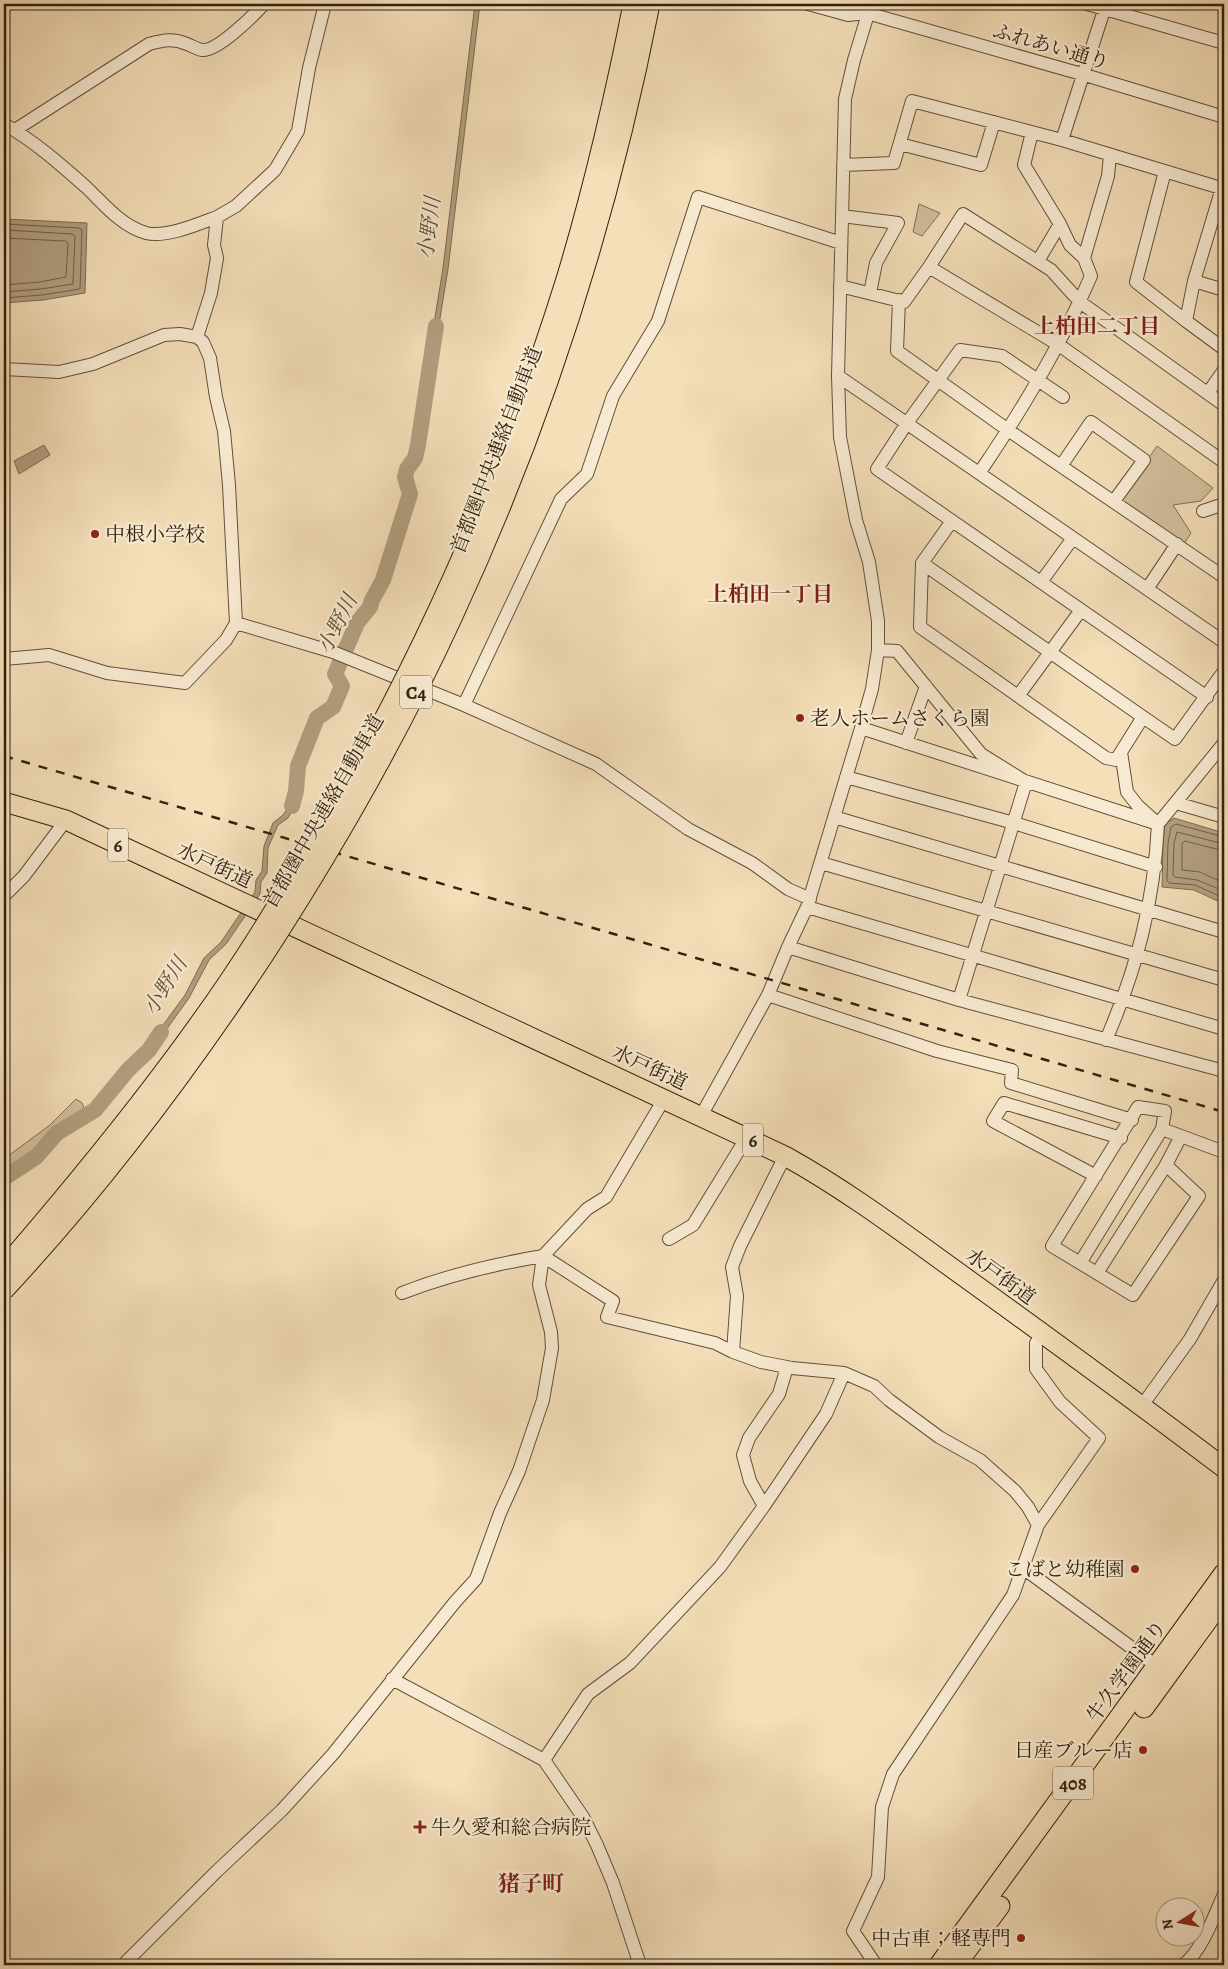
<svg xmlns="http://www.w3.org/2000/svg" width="1228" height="1969" font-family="Alegreya,'Noto Serif JP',serif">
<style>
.green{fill:#d3bf9c;stroke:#827055}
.water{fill:#b19e7f;stroke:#7d6c52}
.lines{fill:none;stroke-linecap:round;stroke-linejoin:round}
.shore{stroke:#706046;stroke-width:1}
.river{stroke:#b19e7f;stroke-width:16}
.minor-casing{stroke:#615039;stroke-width:14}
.highway-casing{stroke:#30210e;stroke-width:21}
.minor{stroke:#f8ead2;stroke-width:12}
.highway{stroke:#f4dfb9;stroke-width:19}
.rail{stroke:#30210e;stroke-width:2.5;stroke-dasharray:9 9;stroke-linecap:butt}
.highway-bridge-casing{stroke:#30210e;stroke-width:21;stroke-linecap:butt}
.highway-bridge{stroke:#f4dfb9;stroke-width:19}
.poi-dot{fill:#8f2418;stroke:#f8ead2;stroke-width:2}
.labels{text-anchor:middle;stroke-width:4.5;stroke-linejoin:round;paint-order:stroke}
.shield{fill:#f8ead2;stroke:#6c5d49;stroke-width:1}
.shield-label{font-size:19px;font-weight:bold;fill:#30210e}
.street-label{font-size:20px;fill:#30210e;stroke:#f8ead2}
.poi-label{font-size:20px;fill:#30210e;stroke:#f8ead2;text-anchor:start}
.water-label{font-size:21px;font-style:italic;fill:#5d4d36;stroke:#f8ead2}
.neighbourhood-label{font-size:21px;font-weight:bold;fill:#7a1f14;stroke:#f8ead2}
.quarter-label{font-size:22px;font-weight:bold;fill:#7a1f14;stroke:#f8ead2}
</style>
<rect width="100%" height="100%" fill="#f4dfb9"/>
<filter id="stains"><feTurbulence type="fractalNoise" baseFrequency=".004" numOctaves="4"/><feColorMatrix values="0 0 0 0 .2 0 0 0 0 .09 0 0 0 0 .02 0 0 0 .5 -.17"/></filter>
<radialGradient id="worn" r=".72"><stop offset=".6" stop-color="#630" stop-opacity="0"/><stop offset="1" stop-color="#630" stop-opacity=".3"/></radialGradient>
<path class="green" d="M919,204l21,9 -18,23 -9,-4z
M1157,446l56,42 -12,13 -28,4 18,28 -9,14 -62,-48z
M76,1099l6,4 3,7 -33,20 -16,19 -14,12 -18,10v-12l46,-34z"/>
<path class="water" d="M475,4h5l-32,265 -13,80 -5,-1 13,-80z
M4,219l83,4 -2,70 -42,7 -39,3z
M44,445l6,10 -31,19 -5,-13z
M293,784l5,1 -4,22 -6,11 -10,7 -10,23 -1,25 -6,9 -1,12 -34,50 -17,16 -20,38 -38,53 -4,-4 38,-52 19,-37 17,-16 34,-50 1,-12 6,-9 2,-25 9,-23 10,-8 6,-9z
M1174,818l50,15v71l-30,-14 -32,-3 1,-45 2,-18z"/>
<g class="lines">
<path class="shore" d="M4,224l75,4 3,2 -2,59 -38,6 -38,3
M4,230l69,4 2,2 -2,48 -32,5 -37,3
M4,238l61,3 3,2 -2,34 -26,5 -36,3
M1224,837l-48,-13 -5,3 -3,16 -1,37 2,3 26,2 29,13
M1224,844l-47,-12 -3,11 -1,32 2,2 22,3 27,11
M1224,851l-39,-10 -3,2v27l18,2 24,11"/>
<path class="river" d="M292,806l4,-15 2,-25 19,-48 16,-11 9,-21 -7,-12 22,-51 13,-16 2,-7 11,-20 27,-86 -5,-17 2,-8 8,-11 3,-13 18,-119
M4,1178l32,-21 21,-24 38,-23 33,-40 21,-20 12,-18"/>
<g class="minor-casing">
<path id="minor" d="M808,4l40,11 19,-2 218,62 139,42
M1087,4l137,39
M4,124c30,17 56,40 82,63 18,17 35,39 60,46 20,5 52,-9 71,-16
M15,130l134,-86c15,-4 24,-6 38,0 5,2 10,5 15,6 15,2 52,-35 62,-46
M1032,132l-8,33 36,59 10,21 14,13
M1062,140l44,-136
M900,144l81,21 13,-43
M843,165l51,-2 18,-62 150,39 162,49
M1165,171l-29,111 50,39
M1222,188l-28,93 -8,40 38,28
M842,216l56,7 -22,40 -6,30
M1038,261l22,-37
M929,267l34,-53 88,56 29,32 144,103
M1194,281l30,9
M840,286l64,16 25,-35 130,78 165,117
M899,300l-2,51 111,79 216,147
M4,369l55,3 34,-8 71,-29 16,-1 17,3
M838,376l386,266
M1208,393l16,-23
M1063,397l-61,-41 -42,-6 -53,73 -30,46 330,228
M1061,466l30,-44 53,38 -30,41
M980,472c42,-62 81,-127 111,-196l-7,-18 24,-82 2,-21
M1203,511l21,-7
M952,521l-30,42 -2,64 186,131 10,2 27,-43 32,22 49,-68
M922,563l221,154
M1041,582l32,-44
M1147,589l30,-45
M236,623l97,29 131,53 132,59 92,65 64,34 36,26 22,10
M878,650l19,1 84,103 45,28 -67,218
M4,659l45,-4 58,18 78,10 41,-43 10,-17 -7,-138 -5,-54 -8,-34 -6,-39 -7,-16 -6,-5 14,-44 6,-35 -3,-13 3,-28 19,-11 39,-36 23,-39 11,-63 16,-64
M1018,696l63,-86
M464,705l97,-206 26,-25 26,-78 45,-75 40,-124 143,46
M861,728l297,96 66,-81
M906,743l20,-57
M846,777l168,46 142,44
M1176,803l48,14
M834,817l390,115
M821,863l403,117
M4,896l20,-20 42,-56
M807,907l417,122
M788,947l171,53 265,71
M768,995l169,56 75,19 -1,13 121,37
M1106,1040c31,-72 48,-137 52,-216l-20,-18 -11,-14 -6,-40
M701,1116l67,-121 20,-48 19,-40 54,-179 11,-39 6,-39v-29l-9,-59 -13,-42 -16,-83 -2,-61 7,-277 9,-39 17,-56
M1166,1165l33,31 -66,99 -81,-49 86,-139 27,4 -3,18 62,23
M1096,1176l-103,-55 11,-18 117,35
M669,1239l24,-14 54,-88
M1080,1263l82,-134
M1097,1273l69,-108 15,-29
M402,1293c46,-18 93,-29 141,-37l70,45 -6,16 108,26 18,9 28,10 31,6 52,5 30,13 15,14 50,37 41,23 35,31 13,16 10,18
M733,1352l4,-56 -5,-29 8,-21 45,-90
M1141,1407l49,-68 34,-59
M764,1506l62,-92 18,-41
M1023,1568l139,102
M392,1679l152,81 39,57 14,28 16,38 27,82
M544,1760l44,-66 42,-31 90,-96 44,-61 -14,-25 -7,-26 6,-17 30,-44 8,-27
M123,1965l94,-94 65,-61 51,-56 122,-152 21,-23 24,-66 19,-42 24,-71 9,-52 -1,-16 -12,-47 4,-29 44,-47 19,-12 58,-98
M876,1965l-23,-34 25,-54 4,-70 11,-33 120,-179 25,-70 61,-87 -39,-36 -24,-33v-26l7,-9
M1183,1965c18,-12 32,-51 41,-71"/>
</g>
<g class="highway-casing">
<path id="highway" d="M4,802l62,18 719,336c65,36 125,82 185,125 86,62 171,124 254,187
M1144,1708l80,-110
M939,1965l285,-392
M956,1965l44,-59"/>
</g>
<use href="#minor" class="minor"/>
<use href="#highway" class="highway"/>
<path class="rail" d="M4,756l1220,356"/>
<g class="highway-bridge-casing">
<path id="highway-bridge" d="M4,1268c69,-80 136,-161 197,-247 38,-52 72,-108 105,-163 110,-183 198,-379 261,-582 27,-90 48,-181 66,-272
M4,1290c96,-103 182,-217 260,-335 70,-108 135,-221 189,-339 90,-194 156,-402 197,-612"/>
</g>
<use href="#highway-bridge" class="highway-bridge"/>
</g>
<g class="poi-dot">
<circle cx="95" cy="534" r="5"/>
<circle cx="800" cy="718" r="5"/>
<circle cx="1135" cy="1569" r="5"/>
<circle cx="1143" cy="1750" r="5"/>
<path d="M417.5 1819.5h5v5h5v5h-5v5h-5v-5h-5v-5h5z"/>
<circle cx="1021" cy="1938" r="5"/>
</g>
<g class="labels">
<g class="shield">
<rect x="400" y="675.5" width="32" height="33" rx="4"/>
<rect x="108" y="828.5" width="20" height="33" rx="4"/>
<rect x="743" y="1123.5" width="20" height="33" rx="4"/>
<rect x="1053" y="1766.5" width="40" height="33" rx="4"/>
</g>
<g class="shield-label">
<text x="416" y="699">C4</text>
<text x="118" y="852">6</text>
<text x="753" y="1147">6</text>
<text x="1073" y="1790">408</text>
</g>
<g class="street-label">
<text transform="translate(1051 46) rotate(16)" y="7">ふれあい通り</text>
<text transform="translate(496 450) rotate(-69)" y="7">首都圏中央連絡自動車道</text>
<text transform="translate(323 811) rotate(-60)" y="7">首都圏中央連絡自動車道</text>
<text transform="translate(215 865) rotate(25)" y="7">水戸街道</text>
<text transform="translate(650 1067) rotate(25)" y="7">水戸街道</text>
<text transform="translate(1001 1276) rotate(36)" y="7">水戸街道</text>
<text transform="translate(1126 1671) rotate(-54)" y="7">牛久学園通り</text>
</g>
<g class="poi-label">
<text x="105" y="541">中根小学校</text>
<text x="810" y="725">老人ホームさくら園</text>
<text x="1125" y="1576" text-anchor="end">こばと幼稚園</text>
<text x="1133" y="1757" text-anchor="end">日産ブルー店</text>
<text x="431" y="1834">牛久愛和総合病院</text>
<text x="1011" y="1945" text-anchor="end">中古車；軽専門</text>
</g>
<g class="water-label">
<text transform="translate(429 228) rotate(-83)" y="7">小野川</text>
<text transform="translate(337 624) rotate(-63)" y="7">小野川</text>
<text transform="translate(165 986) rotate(-58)" y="7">小野川</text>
</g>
<g class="neighbourhood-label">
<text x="1097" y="333">上柏田二丁目</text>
<text x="770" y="601">上柏田一丁目</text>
</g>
<g class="quarter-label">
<text x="531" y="1891">猪子町</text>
</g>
</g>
<rect width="1228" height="1969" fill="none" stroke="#f4dfb9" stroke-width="20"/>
<rect x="5" y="5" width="1218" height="1959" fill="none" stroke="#30210e" stroke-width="2.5"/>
<rect x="10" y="10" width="1208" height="1949" fill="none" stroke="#30210e"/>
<g transform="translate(1180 1922) rotate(259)"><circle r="24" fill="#f8ead2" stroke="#a89a84"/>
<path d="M0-4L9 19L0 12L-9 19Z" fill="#8f2418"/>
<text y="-8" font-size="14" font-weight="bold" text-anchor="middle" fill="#30210e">N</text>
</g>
<rect width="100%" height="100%" filter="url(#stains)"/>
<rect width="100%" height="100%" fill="url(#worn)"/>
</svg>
